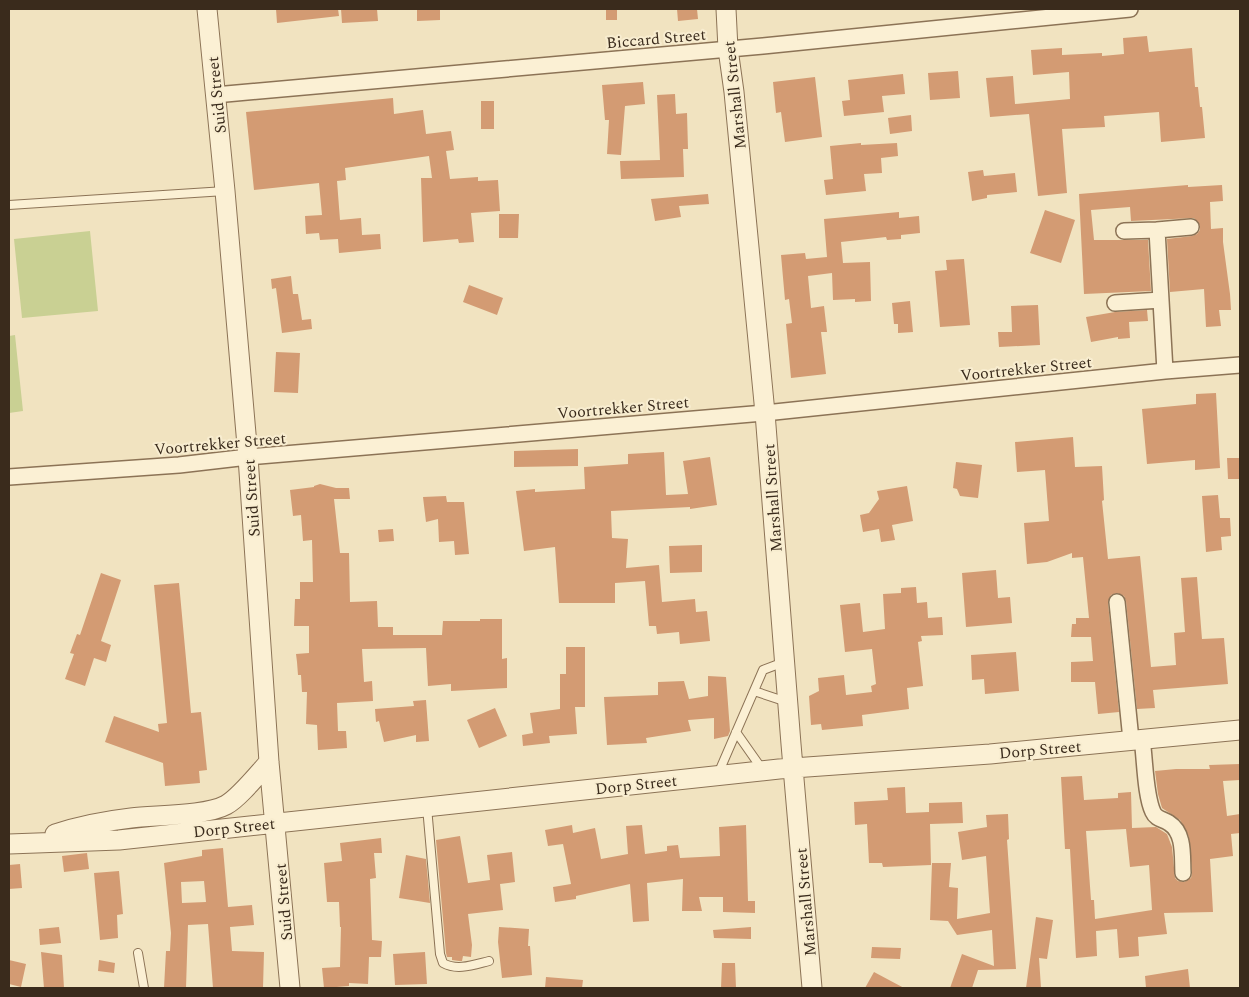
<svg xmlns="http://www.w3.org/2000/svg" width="1249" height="997" font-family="Spectral,serif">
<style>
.green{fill:#c9d093}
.building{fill:#d39b73;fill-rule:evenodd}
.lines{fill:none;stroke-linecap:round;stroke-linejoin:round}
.service-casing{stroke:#8c7356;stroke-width:10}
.minor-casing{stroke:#8c7356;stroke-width:18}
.tertiary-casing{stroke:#8c7356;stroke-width:21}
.service{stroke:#fbf0d4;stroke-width:8}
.minor{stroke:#fbf0d4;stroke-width:15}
.tertiary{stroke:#fbf0d4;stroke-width:19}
.labels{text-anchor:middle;stroke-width:4;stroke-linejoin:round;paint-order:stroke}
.street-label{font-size:16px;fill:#3a2b1c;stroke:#f8edd0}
</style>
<rect width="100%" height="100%" fill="#f1e3c0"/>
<path class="green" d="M90,231l8,80 -76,7 -8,-79z
M15,335l8,76 -14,2v-77z"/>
<path class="building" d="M276,9h62l1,7 -62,7z
M341,9h36l1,12 -36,2z
M417,9h23v11l-23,1z
M606,9h11v11h-11z
M677,9h20l1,10 -20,2z
M1147,36l2,16 43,-4 3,39h3l2,20h2l3,31 -44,4 -2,-30 -55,4 1,11 -43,2 5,64 -29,3 -9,-82 -39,3 -4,-39 27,-2 2,28 55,-5 -1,-27 -36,3 -2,-25 31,-2v7l40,-2v3l22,-2 -1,-16z
M958,71l2,27 -30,2 -2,-27z
M903,74l2,20 -23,2 2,16 -40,4 -2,-15 8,-1 -2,-20z
M815,77l7,60 -37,5 -4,-30 -5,1 -3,-31z
M643,82l2,22 -20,2 -4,49 -14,-1 2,-34h-4l-3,-35z
M675,94l1,20 11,-1 1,36h-5l1,28 -63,2 -1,-18 40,-1 -3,-65z
M393,98l1,16 29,-4 3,24 25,-3 3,19 -8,1 4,28 28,-2v4l20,-1 2,31 -29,2 3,29 -15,1 -1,-4 -35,3 -2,-64h11l-3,-22 -84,12 1,12 -9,1 3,39 21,-2 1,17 18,-1 1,15 -42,4 -1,-14 -18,1 -1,-7 -13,1 -1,-18 17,-1 -3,-32 -65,7 -8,-78z
M481,101h13v28h-13z
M911,115l1,16 -22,3 -2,-16z
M861,143v2l36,-2 1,13 -17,2 1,15 -18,1 2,17 -40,4 -2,-15 9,-1 -3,-33z
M983,170l1,6 31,-3 2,19 -30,3v3l-15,3 -4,-29z
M1188,185v2l34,-2 1,16 -13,1 1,27 12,-1v14l7,52 1,16h-12l2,16 -15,1 -2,-38 -34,3 -3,-53 25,-3 5,-2 3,-4v-4l-6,-8 -63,3 -1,-14 -39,3 3,30h54l3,51 -67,3 -5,-100z
M708,194l1,10 -30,2 2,11 -26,4 -4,-22z
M1045,210l30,10 -14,43 -31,-10z
M899,212v6l20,-2 1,17 -19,2v4l-14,1 -1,-3 -45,5 2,21 27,-1 1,39 -16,1v-3l-22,1 -1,-27 -24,3 3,32 13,-2 3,26h-6l5,42 -35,4 -5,-54 6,-1 -3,-24 -4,1 -4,-45 24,-2 1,6 21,-2 -3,-38z
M499,214h20l-1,24h-19z
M964,259l6,66 -30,2 -5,-56 12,-1 -1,-10z
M291,276l2,18h5l4,26 9,-1 1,10 -30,4 -6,-45 -4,1 -1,-10z
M469,285l34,13 -6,17 -34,-13z
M910,301l3,31 -15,1v-9h-4l-2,-21z
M1038,305l2,40 -41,2 -1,-15h14l-1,-26z
M1147,310l1,11 -19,1 1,16 -12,1v-2l-27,5 -5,-25 29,-5z
M276,352l24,1 -2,40 -24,-1z
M1216,393l4,75 -25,2v-10l-48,4 -5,-55 54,-5v-10z
M1073,437l2,30 27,-1 2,34 -2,1 6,58 32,-3 11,111 25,-2 -2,-32 11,-1 -4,-54 16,-1 5,62 22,-1 4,46 -75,6 2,18 -18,1 -11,-108 -2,-5 -7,-3 -6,2 -3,8 11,109 -21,2 -3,-32h-24v-20l22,-1 -2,-24h-20l1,-13h4v-6h13l-6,-61 -11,1v-5l-25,9 -20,2 -3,-41 25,-2 -4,-51 -28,2 -2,-30z
M578,449v17l-64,1v-16z
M664,452l2,43 22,-1 -5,-33 27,-4 7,48 -27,4v-2l-79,4 1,27 16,1 -2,29 33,-3 3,37 33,-3 1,13 11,-1 3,30 -30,3 -1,-12 -22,2 -1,-8h-7l-4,-45 -30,2v20h-56l-4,-56 -31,4 -8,-60 19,-2v3l50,-3 -1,-22 44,-3v-10z
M1227,458h13v21h-12z
M956,462l26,3 -4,33 -18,-2 -3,-7 -4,-1z
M320,484l16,4h13l1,11h-16l6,54h9l1,49 27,-1 1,26h15v8h49l1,-14h37v-2h22v40l5,-1v30l-56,3v-7l-23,2 -2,-38 -64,1 2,33 8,-1 1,20 -36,2 1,28h8l1,17 -29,2 -1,-25 -11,-1 1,-32h-5l-1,-17h-3l-1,-13 -1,-8 13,-1v-27h-15l1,-27h5v-17h13l-1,-42 -9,1 -2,-26 -8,1 -3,-26 24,-3v-1z
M907,486l6,35 -21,4 3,15 -14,2 -2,-13 -16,3 -3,-17 9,-2 10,-14 -2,-8z
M1218,495l2,23h10l1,18 -10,1 1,13 -16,2 -4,-56z
M446,496l1,6h17l5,52 -14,1 -1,-14 -15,1 -1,-23 -12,3 -3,-25z
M393,529l1,12 -15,1 -1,-12z
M702,545v27l-32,1 -1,-27z
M996,570l2,28 12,-1 2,26 -46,4 -4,-54z
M101,573l20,7 -20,61 10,4 -5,17 -12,-4 -9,28 -20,-7 9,-25 -4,-1 7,-19 3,1z
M179,583l12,130 10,-1 6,58 -8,1 1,12 -35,3 -2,-23 -58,-21 9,-26 45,16 -1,-8 9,-1 -13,-138z
M916,587l1,16 10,-1 1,16 14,-1 1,18 -22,1 1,5 -4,1 5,44 -16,2 2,21 -47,6 1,11 -41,4 -1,-6 -10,1 -2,-29 10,-5 -1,-13 26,-3 2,20 26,-3 -1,-6 5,-2 -4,-35 -27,3 -5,-47 20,-2 3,29 22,-3 -2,-35 18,-1v-5z
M566,647h19v60h-10l2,27 -28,2 1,7 -27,3 -1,-11 11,-2 -3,-20 30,-4v-35h6z
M1016,652l3,39 -34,3 -1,-15 -12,1 -1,-25z
M708,676l18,1 4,54 -2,5 -14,3v-21l-26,2 3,11 -45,7 1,5 -40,2 -3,-48 54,-2v-13l26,-1 5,18 19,-3z
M426,700l3,41 -13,1v-7l-32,7 -5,-21 -3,1 -1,-13 39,-3 -1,-5z
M495,708l12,28 -28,12 -12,-28z
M1240,764v16l-17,1 4,35 13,-2v19l-9,1 2,22 -23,3 3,53 -49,1 3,21 -29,3 1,19 -20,2 -2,-29 -21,2 1,25 -21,2 -6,-109h-5l-4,-72 21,-1 2,24 34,-2v-5l13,-1 1,36 24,-1 11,7 5,13 3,31 3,3 6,1 7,-4 1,-5 -3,-36 -9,-17 -18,-12 -4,-14 -3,-23 21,-2h34l-1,-4zM1126,829l4,38 19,-2 3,45 -57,9 -1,-19h-3l-5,-69z
M905,787l1,26 23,-1v-9l33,-1 1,21 -33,1 1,41 -48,2 -1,-4h-13l-2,-39 -12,1 -1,-23 34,-2 -1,-12z
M1008,814l1,25 -2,1 9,129 -38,1 -6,18h-22l12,-34 32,12 -2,-36 -35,5 -9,-14 -18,-1 2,-57h19l-2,24 9,1 -1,31 33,-6 -4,-57 -24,4 -4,-28 29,-5 -1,-12z
M572,825l1,8 22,-5 6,31 27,-5 -2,-28 16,-1 3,29 22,-3v-5l11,-1 2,13 40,-2 -1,-29 27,-2 2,76h7v12l-32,-1v-15h-24l3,14h-20l1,-32 -36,4 2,38 -16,1 -3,-38 -54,12v3l-21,3 -2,-15 18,-3 -8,-40 -15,2 -3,-16z
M460,836l8,47 22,-3 -3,-25 25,-3 3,30 -15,2 3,26 -35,4 4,31 -1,12 -8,-1 -1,5h-3l-7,-1v-3h-5l-1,-4 -10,-113z
M381,838l1,15h-8l2,25 -6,1 2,61 10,1 -1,16h-12l-1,27 -19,-1v3l-25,2 -2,-20 18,-1 1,-40h-1l-1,-25h-12l-3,-39 18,-2 -2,-18z
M223,848l5,59 24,-2 2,20 -24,2 2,24 32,1 -1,36h-50l-5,-64 -20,1 -2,63h-22l2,-37h4l1,-18 -7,-70 38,-7v-6zM204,881l2,21 -24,1 -1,-21z
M87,853l2,16 -25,3 -2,-16z
M406,855l20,4 4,44 -31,-5z
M20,864l2,24 -13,1v-24z
M119,871l4,43 -6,1 1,23 -18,2 -6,-67z
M1036,917l17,3 -6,39 -8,-1 2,30h-15z
M59,927l2,16 -21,2 -1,-16z
M499,927l30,2 -1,17h2l2,29 -30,3 -4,-36z
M751,927v12l-37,-1 -1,-8z
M872,947l29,1 -1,11 -29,-1z
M41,952l21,3 2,33h-20z
M425,952l2,32 -32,1 -2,-31z
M9,960l17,4 -5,23 -12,-3z
M99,960l16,3 -1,10 -16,-2z
M722,963h13l1,25h-15z
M1188,969l2,19h-44l-1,-12z
M874,972l30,16h-39z
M546,977l37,3 -1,8h-37z"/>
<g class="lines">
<g class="service-casing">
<path id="service" d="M9,205l216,-14
M754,691l33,11
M736,732l26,37
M718,774l45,-104 21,-8
M427,807l13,147 3,9c14,8 30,2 46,-2
M138,953l6,35"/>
</g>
<g class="minor-casing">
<path id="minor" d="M215,95l548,-49 367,-37
M1157,230l34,-3
M1124,231l33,-1 8,141
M1115,303l46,-3
M9,477l170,-12 69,-8 517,-44 400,-42 75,-6
M1117,602l14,138
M1142,739c3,20 3,56 11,73 3,7 10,7 16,11 16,10 13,33 14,50"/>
</g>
<g class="tertiary-casing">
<path id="tertiary" d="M207,9l18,182 23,266 21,305 21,226
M726,9l2,40 6,43 31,321 26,331 21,244
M55,834c25,-8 50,-13 76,-16 24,-3 75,-2 95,-13 13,-7 32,-31 43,-43
M9,844l110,-4 660,-71 211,-15 250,-24"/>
</g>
<use href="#service" class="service"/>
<use href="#minor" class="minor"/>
<use href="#tertiary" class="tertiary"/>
</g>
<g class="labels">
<g class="street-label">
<text transform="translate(656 38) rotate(-5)" y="6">Biccard Street</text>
<text transform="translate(216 95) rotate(-96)" y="6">Suid Street</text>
<text transform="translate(734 95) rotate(-96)" y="6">Marshall Street</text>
<text transform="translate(1026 368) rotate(-6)" y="6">Voortrekker Street</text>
<text transform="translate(623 407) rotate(-5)" y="6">Voortrekker Street</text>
<text transform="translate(220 443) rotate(-5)" y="6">Voortrekker Street</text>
<text transform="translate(251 498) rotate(-94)" y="6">Suid Street</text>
<text transform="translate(772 498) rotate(-94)" y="6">Marshall Street</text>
<text transform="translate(1040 749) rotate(-5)" y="6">Dorp Street</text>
<text transform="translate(636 784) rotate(-6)" y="6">Dorp Street</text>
<text transform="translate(234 827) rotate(-6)" y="6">Dorp Street</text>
<text transform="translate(283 902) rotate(-95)" y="6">Suid Street</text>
<text transform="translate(805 902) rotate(-95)" y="6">Marshall Street</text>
</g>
</g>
<rect width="1249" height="997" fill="none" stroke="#3a2b1c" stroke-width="20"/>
</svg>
